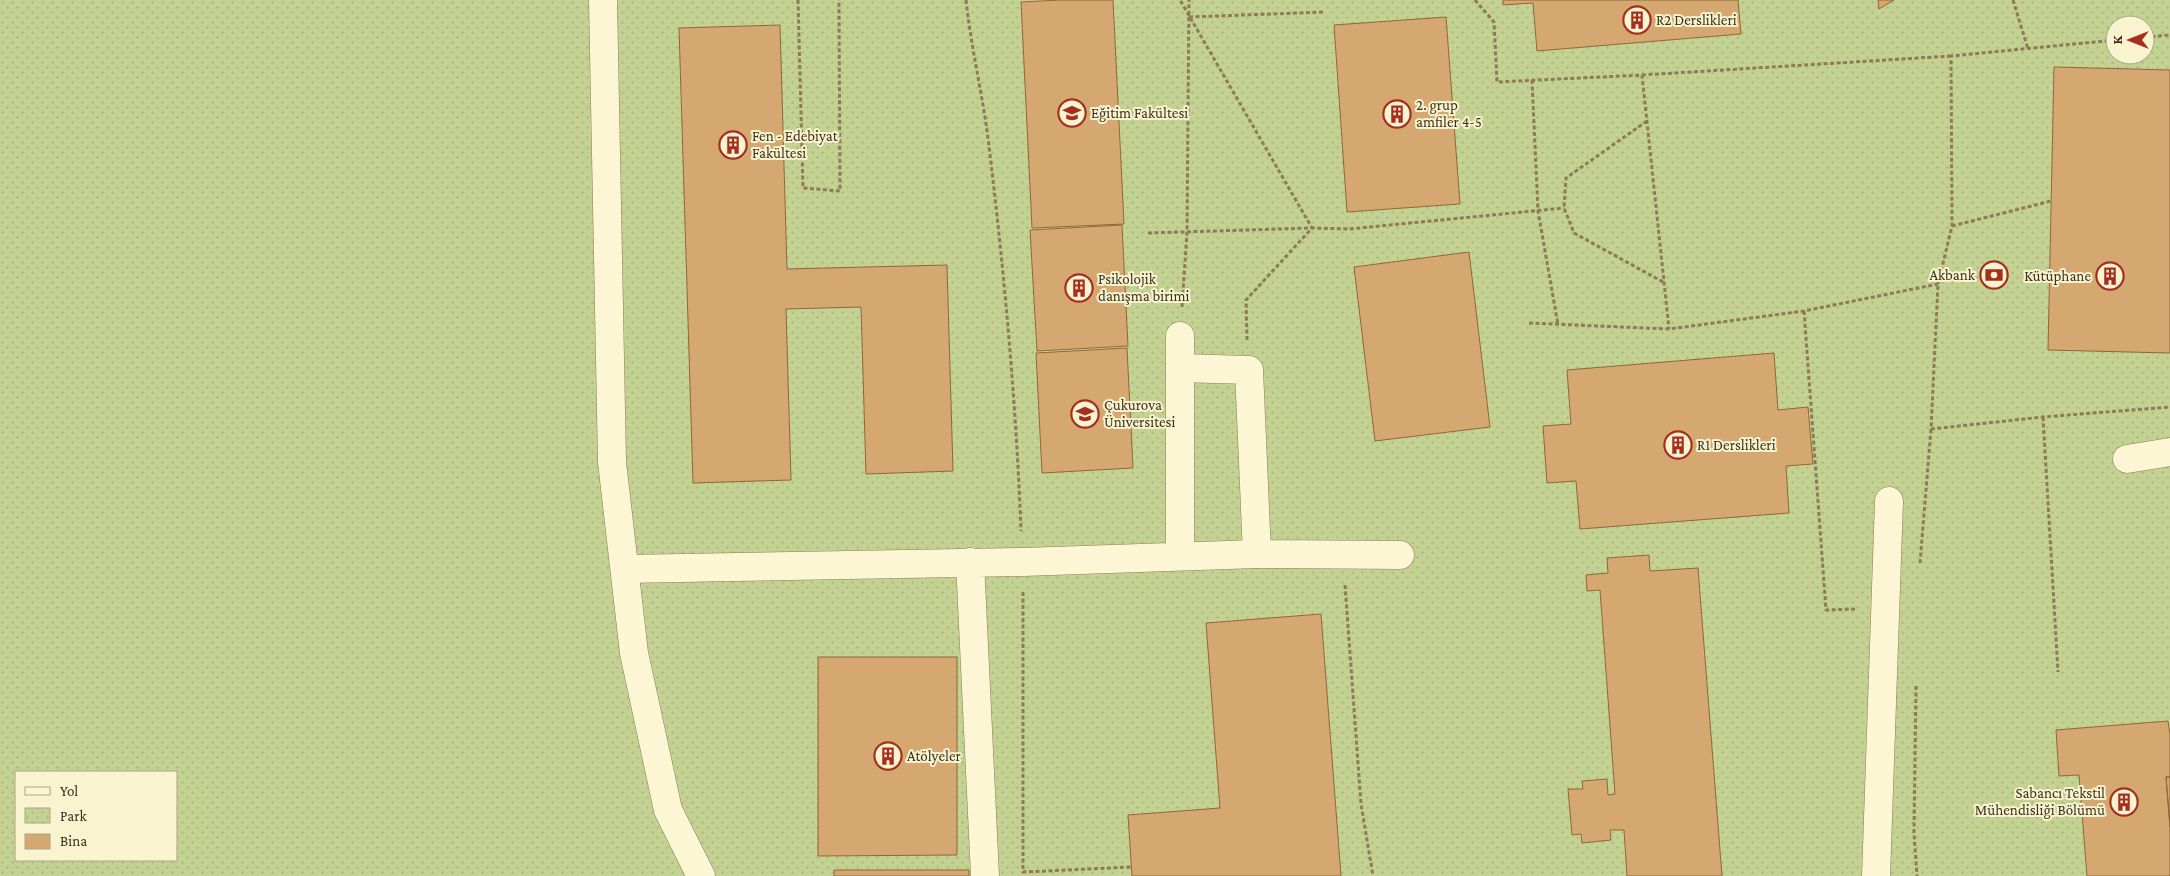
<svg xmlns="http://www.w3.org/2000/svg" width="2170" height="876" font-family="'Crimson Pro',serif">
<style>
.park{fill:url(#park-dots);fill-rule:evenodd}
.building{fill:#d6a871;stroke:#906738}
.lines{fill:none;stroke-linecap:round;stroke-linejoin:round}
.minor-casing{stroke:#8e7b55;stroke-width:29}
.path{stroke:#8e7b55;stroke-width:3;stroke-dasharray:4 2.5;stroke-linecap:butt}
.minor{stroke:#fdf6d4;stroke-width:28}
.labels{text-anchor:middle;stroke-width:4;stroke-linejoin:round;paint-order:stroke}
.poi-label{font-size:15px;fill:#3c301c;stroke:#f9f3d0;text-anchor:start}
</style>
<defs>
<pattern id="park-dots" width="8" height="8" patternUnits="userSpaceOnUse" patternTransform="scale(1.25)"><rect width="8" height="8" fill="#c3d292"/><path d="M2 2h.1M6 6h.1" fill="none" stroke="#a8b57d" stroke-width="1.8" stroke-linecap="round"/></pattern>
</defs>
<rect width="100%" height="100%" fill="#f3eac0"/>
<path class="park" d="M0,0h2170v876h-2170zM2115,25h30v30h-30zM16,772h160v88h-160z"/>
<path class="building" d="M1061,0h52l11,224 -92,4 -11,-226z
M1503,0h235l3,34 -204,17 -4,-48 -30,2z
M1878,0h16l-15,9z
M1446,17l14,187 -113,8 -13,-187z
M780,25l7,244 160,-4 6,206 -87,3 -5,-167 -75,2 5,171 -98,3 -14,-455z
M2054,67l116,3v283l-122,-3z
M1122,225l6,121 -91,5 -7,-121z
M1469,252l21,175 -115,14 -21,-174z
M1127,348l6,120 -91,5 -6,-120z
M1774,353l4,57 30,-3 5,57 -27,2 3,47 -209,16 -4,-48 -29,2 -4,-57 28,-2 -4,-54z
M1649,555l1,16 48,-3 24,308h-95l-3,-46h-14l1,10 -29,3 -1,-9 -9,1 -4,-46h15l-1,-8 25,-2 1,16 7,-1 -15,-204 -13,1 -1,-16 22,-2 -1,-15z
M1321,614l20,262h-209l-4,-61 92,-7 -14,-185z
M818,657h139v198l-139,1z
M2168,721l2,14v42h-4l4,50v49h-83l-8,-101 -20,1 -3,-46z
M2166,777h4v50z
M834,870h135v6h-135z"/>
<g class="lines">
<g class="minor-casing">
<path id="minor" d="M603,0l9,462 22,191 34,157 33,66
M1180,336v220
M1180,368l69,2 8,184
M2127,459l43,-7
M970,562l15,314
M625,569l398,-7 234,-8 143,1
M1876,876l13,-375"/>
</g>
<path class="path" d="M798,0l5,188 37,3 -1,-191
M966,0c5,47 16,92 22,138 16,131 28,262 33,393
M1475,0l19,22 3,60 145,-7 27,254
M2013,0l15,49
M1189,17l136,-5
M2145,37l25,-2
M2115,40l-164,16 1,170 -14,58 -7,145 112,-12 127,-10
M1642,75l309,-19
M1532,80l6,131 20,114
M1647,121l-81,57 -2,30 10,25 89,49
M1952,226l99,-25
M1148,233l164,-5 -132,-228
M1182,307l5,-75 2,-232
M1804,311l22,299 29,-1
M1529,323l140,6 135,-18 134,-27
M1247,340l-1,-40 66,-72 37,1 215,-21
M2043,417l15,255
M1920,563l11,-134
M1345,585l16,219 12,72
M1023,592v280l109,-5
M1916,686l-2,147 3,43"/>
<use href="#minor" class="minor"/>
</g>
<defs>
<g id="building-ring" transform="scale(1.4375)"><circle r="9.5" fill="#f9f3d0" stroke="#a52e1e" stroke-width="1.5"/><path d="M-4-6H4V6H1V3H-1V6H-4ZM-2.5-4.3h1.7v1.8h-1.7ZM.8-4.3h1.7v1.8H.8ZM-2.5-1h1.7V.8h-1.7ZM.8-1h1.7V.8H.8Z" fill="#a52e1e"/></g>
<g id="university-ring" transform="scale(1.4375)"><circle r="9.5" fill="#f9f3d0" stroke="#a52e1e" stroke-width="1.5"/><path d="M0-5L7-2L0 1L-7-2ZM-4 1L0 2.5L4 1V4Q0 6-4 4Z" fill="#a52e1e"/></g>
<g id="bank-ring" transform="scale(1.4375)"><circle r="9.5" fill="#f9f3d0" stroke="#a52e1e" stroke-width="1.5"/><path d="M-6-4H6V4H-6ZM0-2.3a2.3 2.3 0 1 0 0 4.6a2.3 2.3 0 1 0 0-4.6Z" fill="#a52e1e"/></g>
</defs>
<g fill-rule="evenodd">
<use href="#building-ring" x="1637" y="20"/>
<use href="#university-ring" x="1072" y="113"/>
<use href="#building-ring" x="1397" y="114"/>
<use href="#building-ring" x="733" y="145"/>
<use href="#bank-ring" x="1994" y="275"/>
<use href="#building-ring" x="2110" y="276"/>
<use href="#building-ring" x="1079" y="288"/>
<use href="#university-ring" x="1085" y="414"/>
<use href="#building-ring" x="1678" y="445"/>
<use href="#building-ring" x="888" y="756"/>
<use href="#building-ring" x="2124" y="802"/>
</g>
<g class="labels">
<g class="poi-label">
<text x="1656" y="25">R2 Derslikleri</text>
<text x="1416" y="110">2. grup<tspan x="1416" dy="17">amfiler 4-5</tspan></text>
<text x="1091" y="118">Eğitim Fakültesi</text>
<text x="752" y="141">Fen - Edebiyat<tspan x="752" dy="17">Fakültesi</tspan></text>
<text x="1975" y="280" text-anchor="end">Akbank</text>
<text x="2091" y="281" text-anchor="end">Kütüphane</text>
<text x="1098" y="284">Psikolojik<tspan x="1098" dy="17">danışma birimi</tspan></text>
<text x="1104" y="410">Çukurova<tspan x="1104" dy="17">Üniversitesi</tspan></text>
<text x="1697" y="450">R1 Derslikleri</text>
<text x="907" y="761">Atölyeler</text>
<text x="2105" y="798" text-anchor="end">Sabancı Tekstil<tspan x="2105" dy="17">Mühendisliği Bölümü</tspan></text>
</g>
</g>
<rect x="15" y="771" width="162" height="90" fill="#f9f3d0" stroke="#ada588"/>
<rect x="25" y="787" width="25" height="8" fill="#fdf6d4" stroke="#ada588"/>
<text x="60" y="796" font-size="15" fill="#3c301c">Yol</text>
<rect x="25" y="808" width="25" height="15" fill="url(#park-dots)" stroke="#ada588"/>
<text x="60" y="821" font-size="15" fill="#3c301c">Park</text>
<rect x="25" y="834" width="25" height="15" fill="#d6a871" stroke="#ada588"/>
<text x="60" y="846" font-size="15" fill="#3c301c">Bina</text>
<g transform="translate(2130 40) rotate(270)"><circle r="24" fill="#f9f3d0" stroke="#ada588"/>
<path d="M0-4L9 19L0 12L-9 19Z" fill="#a52e1e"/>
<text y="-8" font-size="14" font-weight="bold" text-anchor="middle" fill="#3c301c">K</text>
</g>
</svg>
